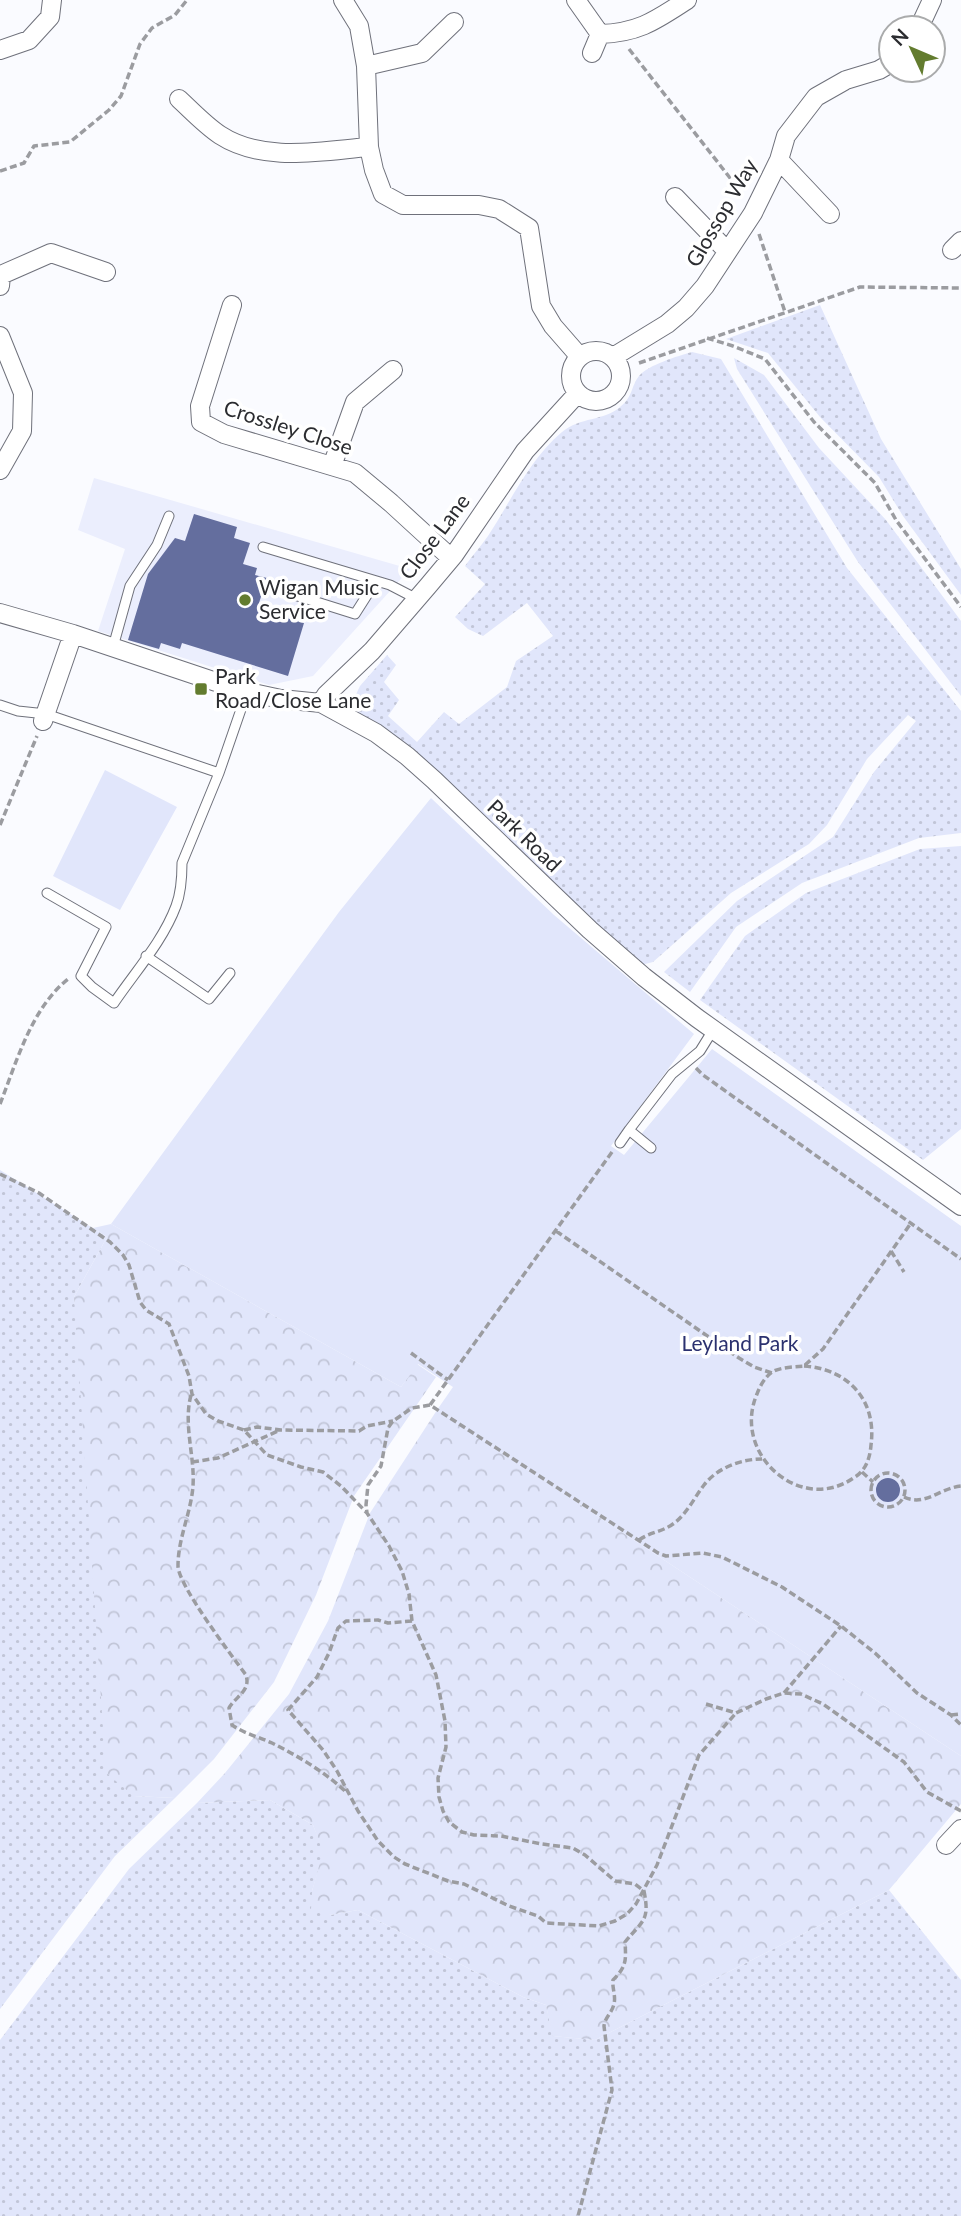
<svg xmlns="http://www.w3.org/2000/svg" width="961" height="2216" font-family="Lato,sans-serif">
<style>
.built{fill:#ebeefd}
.grass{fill:url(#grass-dots)}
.forest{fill:url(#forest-crowns)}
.park{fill:#e1e6fb}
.building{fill:#646e9e}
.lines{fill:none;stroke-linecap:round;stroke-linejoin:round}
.lane-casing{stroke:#6f717b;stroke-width:11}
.street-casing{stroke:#6f717b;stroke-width:20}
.path{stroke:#9b9ca0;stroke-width:3.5;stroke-dasharray:7 3.5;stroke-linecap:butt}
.lane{stroke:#fff;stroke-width:9}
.street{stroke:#fff;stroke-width:18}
.poi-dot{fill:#637c2f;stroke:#fff;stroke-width:2.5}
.labels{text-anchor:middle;stroke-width:7;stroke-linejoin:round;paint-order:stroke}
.street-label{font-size:21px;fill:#2b2c30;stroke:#fff}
.poi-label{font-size:21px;fill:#2b2c30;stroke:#fff;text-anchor:start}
.park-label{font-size:21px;fill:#2b316f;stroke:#fff}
</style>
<defs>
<pattern id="grass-dots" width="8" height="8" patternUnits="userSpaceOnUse" patternTransform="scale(1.75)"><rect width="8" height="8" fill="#e1e6fb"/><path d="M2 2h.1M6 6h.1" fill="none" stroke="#c1c5d7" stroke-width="1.8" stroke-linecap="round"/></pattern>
<pattern id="forest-crowns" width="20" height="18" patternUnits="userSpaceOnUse" patternTransform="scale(1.75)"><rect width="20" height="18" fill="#e1e6fb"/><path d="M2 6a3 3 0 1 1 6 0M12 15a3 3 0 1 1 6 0" fill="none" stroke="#c1c5d7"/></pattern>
</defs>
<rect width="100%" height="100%" fill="#fafbff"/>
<path class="built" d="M94,478l316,91 -97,107 -44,9 -171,-54 27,-82 -47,-19z"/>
<path class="grass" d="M820,305l61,134 80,130v26l-58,-79 -24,-39 -59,-60 -52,-64 -42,-14z
M692,352l29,7 126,209 114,143v122l-42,5 -117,45 -66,44 -46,65 -26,-20 73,-71 96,-64 41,-65 42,-51 -8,-6 -41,44 -40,66 -18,19 -78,49 -78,69 -12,3 -292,-256 11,-23 27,-31 9,10 -12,17 15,18 -11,16 29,26 27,-30 15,12 48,-37 9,-26 37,-25 -26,-33 -44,33 -15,-7 -13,-12 30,-33 -20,-18c7,-10 16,-20 23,-30 23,-35 41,-76 74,-104 18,-15 42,-11 58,-25 13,-10 11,-21 19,-31 9,-11 39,-20 53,-24z
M734,358l30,17 55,73 67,72 75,101v75l-103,-134 -121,-193z
M961,846v283l-38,31 -223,-160 45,-64 61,-43 114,-44z
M0,1170l107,67 -33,60 60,499 41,2 -60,58 -115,153z
M270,1800l43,25 11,27 -12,39 18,24 28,-5 165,87 23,8 7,31 42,4 294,-150 72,90v236h-961v-176l129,-171 68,-66z"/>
<path class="forest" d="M111,1224l290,163 16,-23 19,13 -82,119 -38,99 -42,87 -60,77 -39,39 -41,-2 -28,-23 -32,-476 33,-60 -14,-9z
M437,1410l524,346v48l-72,86 -294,150 -43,-4 -6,-31 -23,-8 -165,-87 -28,5 -19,-6 1,-18 11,-39 -10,-27 -43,-25 -73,3 28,-30 64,-79 39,-73 42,-108z"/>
<path class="park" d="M105,770l72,37 -57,103 -67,-34z
M431,798l123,117 140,119 -83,112 13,9 88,-106 249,177v530l-524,-346 16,-23 -35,-23 -17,23 -290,-163 228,-312z"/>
<path class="building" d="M194,514l43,13 -3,11 16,5 -7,21 14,4 -2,7 12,3 -8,25 26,8 -2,6 21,6 -16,53 -106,-33 -2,6 -19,-6 -2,6 -31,-9 20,-66 27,-36 10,3z
M876 1490a12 12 0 1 1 24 0a12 12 0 1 1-24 0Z"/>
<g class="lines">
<g class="lane-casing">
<path id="lane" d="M263,547l127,38 27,14
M288,593l67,21 21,-33
M113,647l17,-61 27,-41 12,-29
M0,705l18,6 28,3 173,59
M47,893l59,34 -25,49 11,11 22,16c21,-31 49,-62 62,-97 5,-13 6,-29 6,-43l37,-90 28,-81
M146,956l63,43 21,-26
M629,1130l43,-56 28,-23 13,-21
M620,1143l9,-13 22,18"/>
</g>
<g class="street-casing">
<path id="street" d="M343,0l16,26 7,40 3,81 5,23 9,24 20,11h76l20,4 30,19 12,78 12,20 27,31
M576,0l24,34c39,-1 56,-14 87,-34
M919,28l13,-28
M0,50l29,-10 21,-23 2,-17
M592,53l8,-19
M366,66l56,-13 32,-31
M179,99c13,12 26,26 41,36 43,28 101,16 149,12
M779,160l51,54
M675,197l52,54
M952,250l9,-9
M0,286l1,-11 50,-22 55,19
M232,305l-32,101 1,16 23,12 131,39 36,30 60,55
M0,336l23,57 -1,38 -22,39
M571 376a25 25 0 1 1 50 0a25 25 0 1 1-50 0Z
M613,357l54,-33 19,-16 19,-22 48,-73 26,-53 7,-24 30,-39 30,-17 33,-10 12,-7
M332,466l23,-64 38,-32
M0,613l73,21 170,57 38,8 40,4 55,30 31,23 27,24 156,150 54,47 53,41 264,188
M321,703l5,-8 46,-44 56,-65 26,-31 71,-104 52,-57
M43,721l30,-87
M946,1845l15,-16"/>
</g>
<path class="path" d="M629,49l105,134 9,15
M0,171l24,-8 10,-17 36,-4 39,-32 12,-14 19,-52 12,-16 23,-13 12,-15
M759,234l26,78
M707,338l26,8 32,13 49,63 61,61 21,37 65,87
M639,363l221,-76 101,1
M0,825l37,-89
M696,1068l7,7 258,184
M0,1104c17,-43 31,-95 68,-125
M612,1152l-182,253 228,148 8,3 37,-3 19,4 60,30 59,39 34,27 42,40 34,22 10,10
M0,1174l39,19 71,49 13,13 6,10 11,37 6,8 23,14 20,52 3,18 14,20 12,7 26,9 23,25 34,12 22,5 18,14 26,27
M556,1231l183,127 15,9 18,6
M891,1251l13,21
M411,1353l37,27
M805,1365l18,-16 88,-126
M804,1366c44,3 73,34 67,79 -1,13 -5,25 -16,32 -54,39 -124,-23 -98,-83 3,-8 8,-17 15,-22 9,-5 22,-5 32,-6z
M191,1395c-8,30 4,61 2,91 -2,27 -15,52 -15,80 0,19 54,90 68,109 5,16 -10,21 -17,33l3,17c13,9 27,12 40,18 26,13 53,29 74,49
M430,1405l-18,3 -19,13 -5,7 -7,38 -13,19 -2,20 1,8 22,33 13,25 7,23 3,27 24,54 9,46 1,26 -8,31 1,19 4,14 6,11 13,10 12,3 27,1 41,8 31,4 12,7 30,26 20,3 9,7c6,30 -1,29 -19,51 1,18 2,24 -12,38 -1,8 3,16 1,24 -2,9 -9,13 -10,22l8,64 -34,126
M244,1430l13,-3 24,3 78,1 8,-5 26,-5
M192,1462l26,-4 60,-27
M862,1472l11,10
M871 1490a17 17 0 1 1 34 0a17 17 0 1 1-34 0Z
M904,1497c21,10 36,-9 57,-11
M639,1540c11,-8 23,-8 34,-16 14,-10 21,-26 31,-39 13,-17 37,-26 58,-26
M412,1621l-24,2 -10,-3 -32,1 -8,7 -9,25 -12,24 -29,33 35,40 14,21 21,40 20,30 16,16 11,7 43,17 16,3 45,22 29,10 8,7 53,3 16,-5 12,-7 9,-10 21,-39 42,-110 37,-42
M784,1693l57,-67
M706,1704l30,9 30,-14 18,-6 17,1 22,10 81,58 23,30 34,19
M951,1715l10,-1"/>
<use href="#lane" class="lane"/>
<use href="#street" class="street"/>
</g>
<g class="poi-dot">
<circle cx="245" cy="600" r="7"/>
<rect x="194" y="682" width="14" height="14" rx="3.5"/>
</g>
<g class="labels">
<g class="street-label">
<text transform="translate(722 213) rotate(-60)" y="7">Glossop Way</text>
<text transform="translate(288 428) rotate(18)" y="7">Crossley Close</text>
<text transform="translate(435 537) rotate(-53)" y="7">Close Lane</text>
<text transform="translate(524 836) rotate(44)" y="7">Park Road</text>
</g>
<g class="poi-label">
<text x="259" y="595">Wigan Music<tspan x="259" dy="24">Service</tspan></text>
<text x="215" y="684">Park<tspan x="215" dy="24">Road/Close Lane</tspan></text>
</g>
<g class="park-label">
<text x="740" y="1351">Leyland Park</text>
</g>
</g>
<g transform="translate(912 49) rotate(314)"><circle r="33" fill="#ffffff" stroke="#aaabac" stroke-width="2"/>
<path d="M0-5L12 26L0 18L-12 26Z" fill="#637c2f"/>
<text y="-10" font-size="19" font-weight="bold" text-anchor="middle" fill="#2b2c30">N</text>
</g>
</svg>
